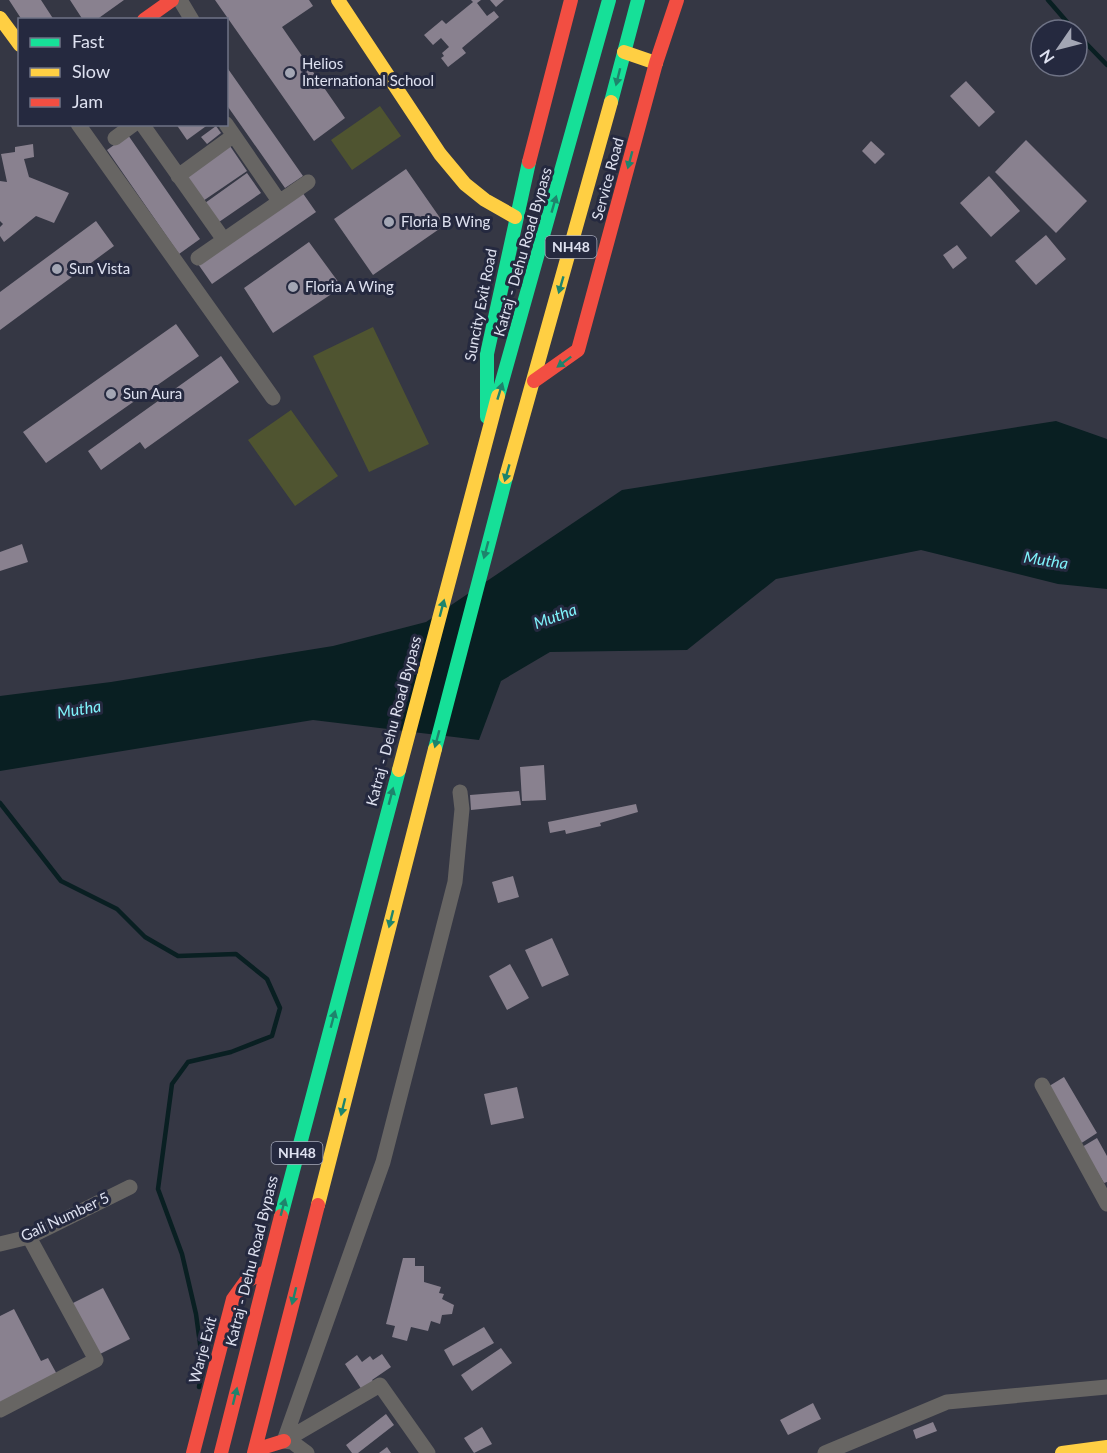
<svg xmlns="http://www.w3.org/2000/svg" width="1107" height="1453" font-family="Lato,sans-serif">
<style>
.green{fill:#4f5430}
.water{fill:#091f22}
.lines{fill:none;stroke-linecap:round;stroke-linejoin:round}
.stream{stroke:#091f22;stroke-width:4.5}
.building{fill:#89818f}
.street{stroke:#676563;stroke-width:15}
.fast{stroke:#16e098;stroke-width:14}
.slow{stroke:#ffcf43;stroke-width:14}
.jam{stroke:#f24e42;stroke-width:14}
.oneway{fill:#1e846c}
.poi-dot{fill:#a3a6b4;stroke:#25293f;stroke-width:2}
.labels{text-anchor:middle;stroke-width:6;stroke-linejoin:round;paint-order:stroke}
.shield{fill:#25293f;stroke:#a6aabb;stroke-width:1.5}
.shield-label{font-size:14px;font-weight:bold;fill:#dee1f0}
.poi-label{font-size:15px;fill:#dee1f0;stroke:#25293f;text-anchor:start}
.street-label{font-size:15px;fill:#dee1f0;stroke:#25293f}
.water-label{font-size:16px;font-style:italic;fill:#7ff2fb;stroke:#25293f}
</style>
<rect width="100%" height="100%" fill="#353744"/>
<path class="green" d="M380,106l21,30 -49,34 -21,-30z
M373,327l56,117 -60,28 -56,-116z
M291,410l47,66 -43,30 -47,-66z"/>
<path class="water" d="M1056,421l51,18v150l-49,-5 -137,-34 -145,29 -89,71 -137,2 -49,29 -22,59 -166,-20 -313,51v-75l111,-14 222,-36 93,-24 196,-132z"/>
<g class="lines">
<path class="stream" d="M1048,0l26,30
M1077,34l30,31
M0,803l61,78 56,28 28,28 33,19 58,-2 31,25 13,29 -8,28 -41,16 -43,10 -16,22 -14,105 24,65 14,60 7,52 -4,21"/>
</g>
<path class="building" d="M9,0h32l13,20h-32z
M70,0h54l-28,20h-13z
M215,0h94l4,6 -31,21 63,91 -31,23z
M471,0h10l-4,3 10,13 7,-5 5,6 -37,31 4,5 -18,14 -7,-9 3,-2 -2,-3 7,-6 -8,-9 -8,7 -9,-10 18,-15 4,4 27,-22z
M490,0h14l-8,7z
M226,66l77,110 -18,12 -59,-84z
M966,81l29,31 -16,15 -29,-31z
M176,124h33l-22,16z
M216,126l5,7 -14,11 -6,-7z
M128,135l72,104 -21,15 -72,-104z
M1026,140l61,61 -31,32 -61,-61z
M871,141l14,13 -10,10 -13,-13z
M33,144l1,13 -10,2 5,18 40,16 -15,30 -18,-7 -32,26 -4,-6v-9l3,-3 -3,-3v-40l7,1 -6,-28 14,-2v-5z
M230,146l17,25 -44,30 -17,-24z
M406,169l39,56 -72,50 -39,-56z
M247,173l14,20 -42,29 -14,-19z
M989,176l31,35 -29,26 -31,-34z
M302,192l14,20 -104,72 -14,-20z
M96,221l18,25 -114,84v-38z
M1046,235l20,24 -30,26 -21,-24z
M309,242l33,45 -69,46 -29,-45z
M957,245l10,13 -14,11 -10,-14z
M176,324l23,32 -153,107 -23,-31z
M221,356l18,26 -94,67 -5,-7 -39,28 -13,-19z
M22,544l6,18 -28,9v-19z
M544,765l2,35 -24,1 -2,-34z
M519,791l2,14 -50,5 -1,-15z
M636,804l2,8 -38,11 1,3 -35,8 -1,-4 -15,3 -2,-11z
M513,876l6,21 -21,6 -6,-21z
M552,938l17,37 -27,12 -17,-37z
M510,964l19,34 -22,12 -18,-34z
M1064,1077l33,56 -17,11 -34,-56z
M517,1087l7,31 -33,7 -7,-31z
M1097,1138l10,18v26l-3,1 -22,-36z
M403,1258h12v8h9v16l17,5 -2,6 5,1 -2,5 12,6 -2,9 -10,1 -2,9 -9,-3 -3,10 -17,-4 -4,14 -15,-4 3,-11 -9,-2z
M103,1288l27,51 -32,16 -27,-51z
M14,1309l27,52 7,-3 11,20 -59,31v-93z
M484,1327l10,16 -41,23 -9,-16z
M501,1348l11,15 -40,28 -11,-16z
M382,1354l9,13 -19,13 4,5 -12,8 -19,-29 12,-9 5,7 8,-6 3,4z
M813,1403l8,16 -33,16 -8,-15z
M386,1414l8,11 -36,28h-6l-6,-8z
M933,1422l4,9 -21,8 -3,-9z
M482,1427l10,17 -18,9 -10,-15z
M387,1447l4,6h-12z"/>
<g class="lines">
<path class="street" d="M180,0l12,20
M78,124l195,274
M142,124l82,116
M226,124l53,77
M115,138l19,-14
M178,176l55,-40
M198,258l110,-76
M1042,1085l65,119
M0,1244l29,-7 101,-50
M0,1410l96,-50 -67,-123
M284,1441l8,1 15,11
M428,1453l-48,-68 -96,56 99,-279 72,-280 7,-73 -2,-17
M825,1453l122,-51 160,-15"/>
<path class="fast" d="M611,102l27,-102
M498,396l111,-396
M487,417v-63l42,-192
M435,749l71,-272
M281,1216l118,-446"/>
<path class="slow" d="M338,0l102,154 25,30 20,16 30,17
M0,18l20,27
M624,52l32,11
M506,477l105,-375
M399,770l99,-374
M318,1205l117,-456
M1062,1453l45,-6"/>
<path class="jam" d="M144,20l28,-20
M529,162l42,-162
M534,381l44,-31 78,-287 21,-63
M255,1450l29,-9
M193,1453l40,-154 13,-18 20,-9
M221,1453l60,-237
M254,1453l64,-248"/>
</g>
<defs><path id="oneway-solid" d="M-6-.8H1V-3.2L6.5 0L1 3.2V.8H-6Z" transform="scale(1.5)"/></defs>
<g class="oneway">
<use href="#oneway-solid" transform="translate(618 77) rotate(104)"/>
<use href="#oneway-solid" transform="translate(630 160) rotate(105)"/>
<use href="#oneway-solid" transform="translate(554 204) rotate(-74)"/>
<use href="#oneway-solid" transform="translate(561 285) rotate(106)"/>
<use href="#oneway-solid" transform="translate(564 362) rotate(143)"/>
<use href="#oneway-solid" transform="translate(500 391) rotate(-73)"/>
<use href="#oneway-solid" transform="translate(507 473) rotate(106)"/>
<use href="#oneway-solid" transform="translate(486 550) rotate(105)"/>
<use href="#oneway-solid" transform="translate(442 608) rotate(-75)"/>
<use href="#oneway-solid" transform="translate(437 739) rotate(105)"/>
<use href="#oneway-solid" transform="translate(391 796) rotate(-75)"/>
<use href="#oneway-solid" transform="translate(391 919) rotate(104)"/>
<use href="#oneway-solid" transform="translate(333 1019) rotate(-75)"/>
<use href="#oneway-solid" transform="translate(343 1107) rotate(104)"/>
<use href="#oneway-solid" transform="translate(283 1207) rotate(-75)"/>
<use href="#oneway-solid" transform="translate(294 1296) rotate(104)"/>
<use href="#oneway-solid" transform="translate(235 1396) rotate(-76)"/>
</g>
<g class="poi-dot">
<circle cx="290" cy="73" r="6"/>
<circle cx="389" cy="222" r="6"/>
<circle cx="57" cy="269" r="6"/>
<circle cx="293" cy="287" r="6"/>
<circle cx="111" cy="394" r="6"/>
</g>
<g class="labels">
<g class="shield">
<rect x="545.5" y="236" width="51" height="22" rx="4.5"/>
<rect x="271.5" y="1142" width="51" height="22" rx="4.5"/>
</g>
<g class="shield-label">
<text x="571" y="252">NH48</text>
<text x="297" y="1158">NH48</text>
</g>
<g class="poi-label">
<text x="302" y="69">Helios<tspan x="302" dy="17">International School</tspan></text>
<text x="401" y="227">Floria B Wing</text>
<text x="69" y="274">Sun Vista</text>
<text x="305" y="292">Floria A Wing</text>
<text x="123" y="399">Sun Aura</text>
</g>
<g class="street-label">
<text transform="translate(608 179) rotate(-75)" y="5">Service Road</text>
<text transform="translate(523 252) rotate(-74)" y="5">Katraj - Dehu Road Bypass</text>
<text transform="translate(481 305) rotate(-79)" y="5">Suncity Exit Road</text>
<text transform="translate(394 721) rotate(-75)" y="5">Katraj - Dehu Road Bypass</text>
<text transform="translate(65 1217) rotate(-25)" y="5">Gali Number 5</text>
<text transform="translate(252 1261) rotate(-76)" y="5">Katraj - Dehu Road Bypass</text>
<text transform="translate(203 1350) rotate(-75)" y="5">Warje Exit</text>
</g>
<g class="water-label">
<text transform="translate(1046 560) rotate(9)" y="6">Mutha</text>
<text transform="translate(555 616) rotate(-20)" y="6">Mutha</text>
<text transform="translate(79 709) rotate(-9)" y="6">Mutha</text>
</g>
</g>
<rect x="18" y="18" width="210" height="108" fill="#25293f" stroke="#6f7386" stroke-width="1.5"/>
<rect x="30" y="38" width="30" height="9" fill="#16e098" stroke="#6f7386" stroke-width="1.5"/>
<text x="72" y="48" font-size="18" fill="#dee1f0">Fast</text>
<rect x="30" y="68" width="30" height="9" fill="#ffcf43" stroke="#6f7386" stroke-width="1.5"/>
<text x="72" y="78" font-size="18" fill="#dee1f0">Slow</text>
<rect x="30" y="98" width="30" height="9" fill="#f24e42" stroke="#6f7386" stroke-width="1.5"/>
<text x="72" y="108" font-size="18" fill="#dee1f0">Jam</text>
<g transform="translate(1059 48) rotate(235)"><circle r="28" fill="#25293f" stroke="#6f7386" stroke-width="1.5"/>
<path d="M0-4.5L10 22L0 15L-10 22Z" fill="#a3a6b4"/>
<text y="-9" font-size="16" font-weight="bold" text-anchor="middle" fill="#dee1f0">N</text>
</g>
</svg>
